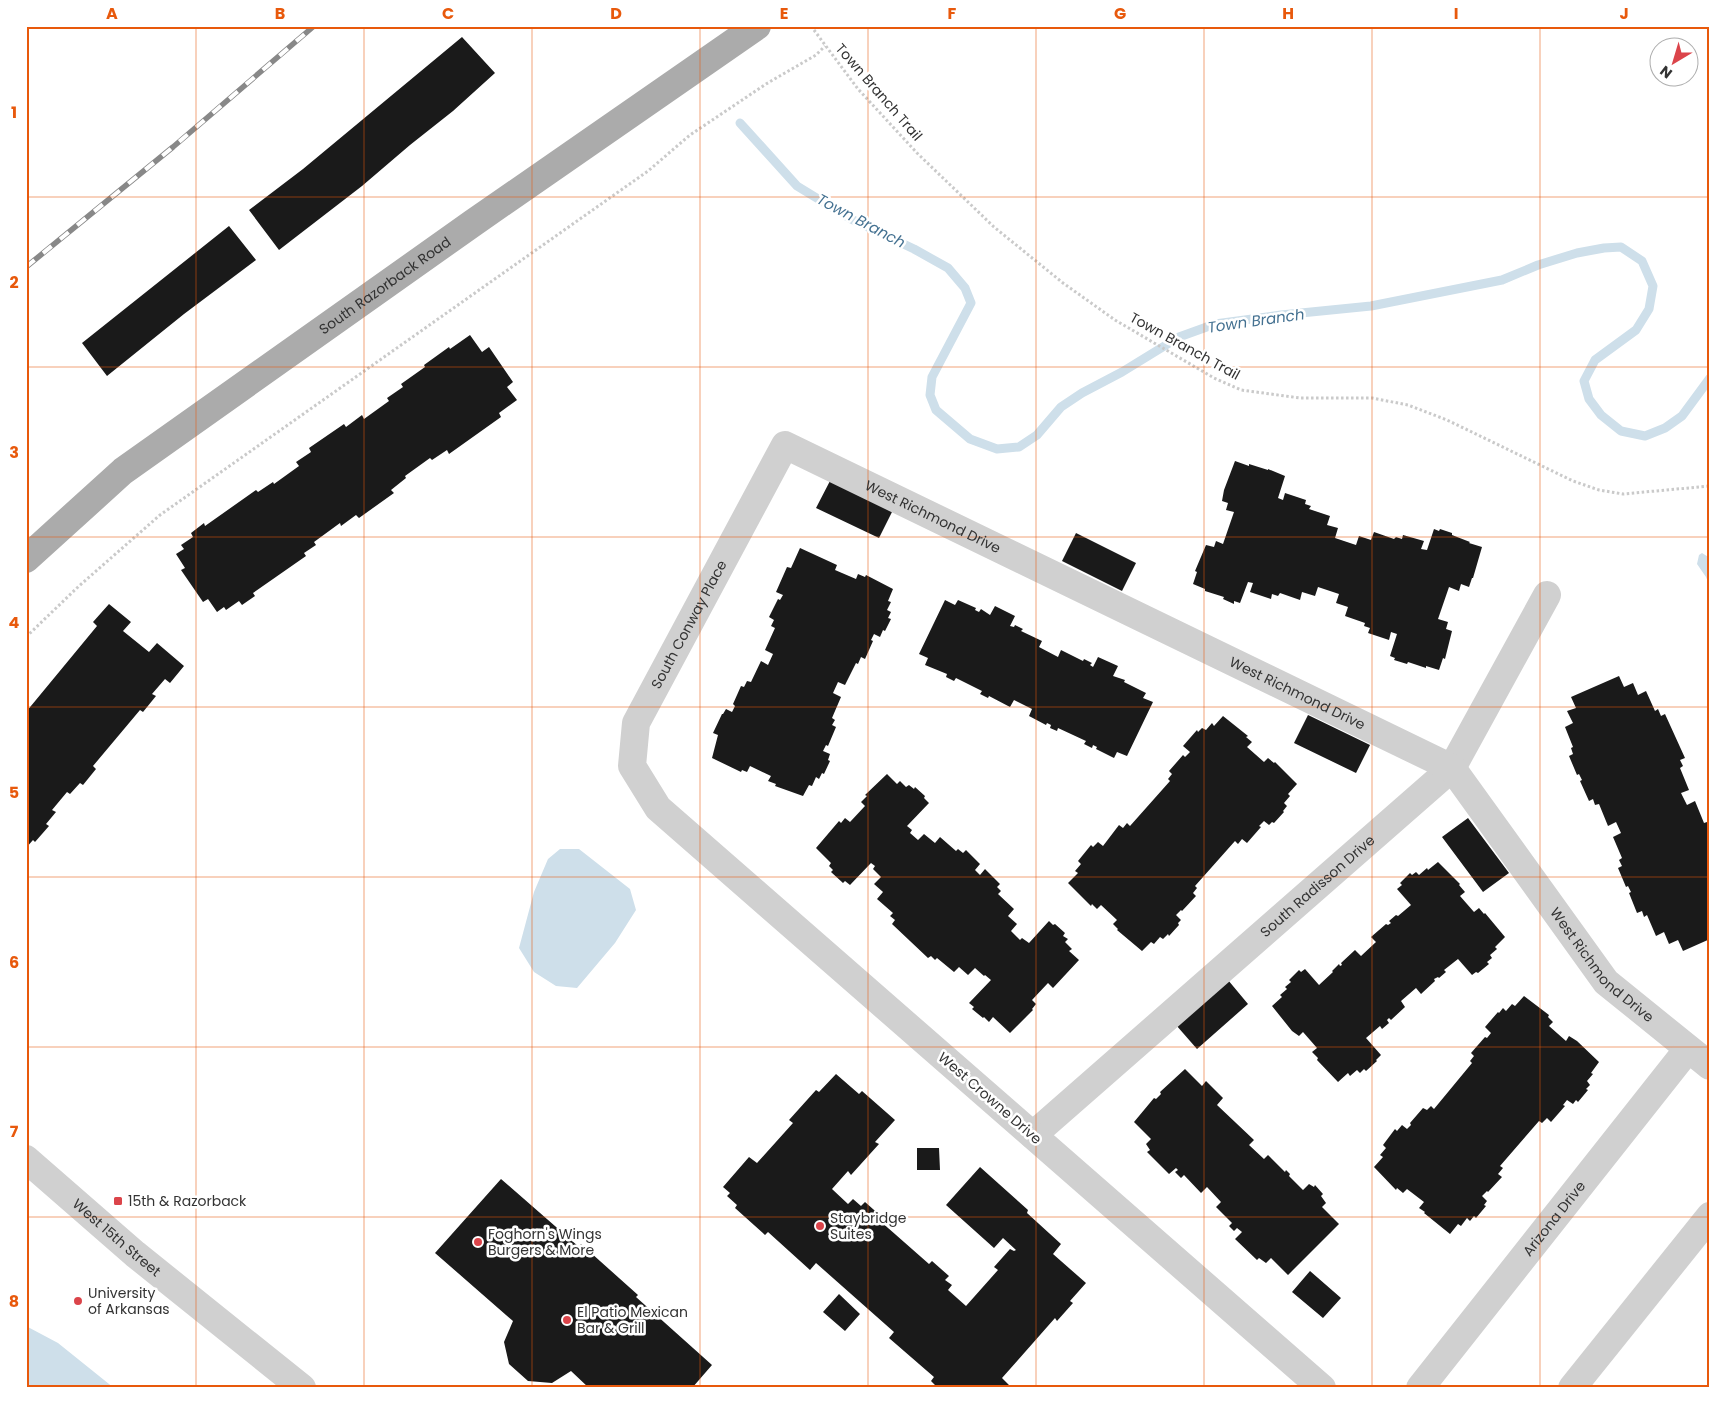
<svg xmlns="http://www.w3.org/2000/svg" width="1736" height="1414" font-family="Poppins,sans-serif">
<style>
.water{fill:#cedfea}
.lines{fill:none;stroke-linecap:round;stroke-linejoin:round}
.stream{stroke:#cedfea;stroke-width:9}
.building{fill:#1a1a1a}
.path{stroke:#cacaca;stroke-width:3;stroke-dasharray:2.5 2.5;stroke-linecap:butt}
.minor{stroke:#d0d0d0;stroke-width:28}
.major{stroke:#ababab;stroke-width:28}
.rail-casing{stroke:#888;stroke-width:5.5}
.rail{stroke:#fff;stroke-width:4;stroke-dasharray:11;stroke-linecap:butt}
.grid{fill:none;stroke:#e8590c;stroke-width:1;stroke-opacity:0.55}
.poi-dot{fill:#db444a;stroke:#fff;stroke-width:2}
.labels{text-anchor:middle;stroke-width:5;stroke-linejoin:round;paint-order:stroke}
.street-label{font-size:14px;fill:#333;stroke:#fff}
.poi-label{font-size:14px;fill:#333;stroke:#fff;text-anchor:start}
.water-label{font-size:15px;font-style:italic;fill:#447191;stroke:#fff}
.neatline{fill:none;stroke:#e8590c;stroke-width:2}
.grid-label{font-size:16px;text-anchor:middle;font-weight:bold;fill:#e8590c}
</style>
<rect width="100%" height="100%" fill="#fff"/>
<path class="water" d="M1702,553l8,5v29l-4,-10 -9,-13 2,-9z
M560,849h19l51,40 6,21 -21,33 -38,45 -21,-2 -22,-14 -15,-24 15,-56 14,-33z
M26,1326l32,17 56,45h-88z"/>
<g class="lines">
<path class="stream" d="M740,123l57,63 54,33 63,30 34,19 17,20 6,15 -39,74 -2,18 6,15 34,29 27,10 22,-2 18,-12 24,-28 21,-14 40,-21 57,-35 36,-13 66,-9 90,-9 131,-26 36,-15 39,-12 27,-5 17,-1 21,14 11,25 -4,23 -13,21 -41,30 -11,21 5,18 12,16 20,16 24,5 20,-8 17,-12 28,-38"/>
</g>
<path class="building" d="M462,37l33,36 -42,38 -43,34 -48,41 -83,64 -30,-40 54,-41z
M229,226l27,34 -72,54 -77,62 -25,-33z
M470,335l12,17 7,-5 24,35 -6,5 10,13 -18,13 2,4 -52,37 -2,-4 -15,10 -2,-2 -25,18 1,2 -15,12 3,3 -35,25 -3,-3 -15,11 -1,-3 -26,19 2,3 -12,8 2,3 -53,37 2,3 -13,9 -3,-4 -13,9 -2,-3 -7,5 -9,-13 -5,3 -22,-32 4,-2 -9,-14 8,-5 -3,-4 12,-8 -2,-4 13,-10 1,3 51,-36 2,2 15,-10 1,2 25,-18 -3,-4 15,-10 -2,-4 35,-24 2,3 16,-12 2,4 25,-18 -2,-3 16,-11 -2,-3 24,-17 -1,-2 25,-18 1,2z
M1235,461l14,5v-2l19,6v-1l17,7 -7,22 5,2 2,-7 21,7 -1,4 6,2 -2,3 21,7 -3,9 11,3 -3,10 21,7 3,-9 12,4 3,-8 20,7 2,-2 6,2 1,-4 21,6 -3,8 6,1 7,-21 5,2 1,-2 12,4v2l18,7 -1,1 13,4 -9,31h-1l-3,9 -8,-3 -2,7 -10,-4 -11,32 10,3 -2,7 6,2 -7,28 -2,-1 -4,12 -13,-4v2l-18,-6 -1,2 -13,-4 1,-2 -5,-2 7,-22 -6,-2 -2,8 -21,-7 2,-5 -6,-2 1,-3 -20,-7 3,-9 -12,-4 3,-9 -21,-7 -3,9 -13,-4 -2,8 -20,-7 -2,3 -6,-2 -1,5 -21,-7 3,-9 -5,-1 -8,21 -6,-2v3l-11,-5 1,-2 -19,-6v-2l-12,-5 4,-12 -2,-1 11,-26 8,2 2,-6 7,3 11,-32 -8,-2 2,-7 -6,-2 2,-11z
M831,479l62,31 -14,28 -63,-30z
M1076,533l60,30 -14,28 -60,-30z
M800,548l37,17 -2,5 21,9 2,-5 7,3 1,-2 27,14 -5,12 3,1 -4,8 4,2 -3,6 3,1 -6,12 -2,-1 -3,7 -6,-3 -3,6 2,1 -8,18 -4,-2 -3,7 -2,-1 -11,22 -7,-3 -5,11 8,4 -9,21 3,2 -3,5 4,2 -8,19 -2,-1 -3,6 7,3 -2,6 2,1 -6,13 -2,-1 -3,6 -3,-2 -4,9 -3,-1 -6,11 -28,-10 1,-2 -8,-3 3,-5 -21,-10 -3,6 -5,-2 -1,2 -29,-14 6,-23 -5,-2 9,-19h1l3,-5 6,3 3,-6 -2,-2 8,-18 3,1 3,-6 4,1 10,-21 7,4 5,-11 -8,-4 10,-22 -4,-2 3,-6 -5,-3 9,-18 2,1 3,-5 -7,-3 11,-25 4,1z
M945,600l10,5 3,-5 18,8 -1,2 4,2 2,-3 9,6 5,-9 20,10 -5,10 4,1 1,-2 8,4 -2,2 21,10 -3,6 19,10 3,-7 22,11 1,-2 8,4 -2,2 3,2 5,-10 20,9 -5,10 12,4 -1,2 22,11 -3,5 10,4 -26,54 -10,-4 -3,6 -18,-9 1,-2 -4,-2 -1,3 -8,-4 2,-3 -28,-13 -1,3 -7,-3 1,-3 -4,-2 -1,2 -17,-9 3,-7 -18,-9 -4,7 -21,-11 -1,2 -8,-4 2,-3 -26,-13 -2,3 -8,-4 1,-3 -22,-9 3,-7 -9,-4z
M109,604l22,18 -8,9 26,21 8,-9 27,23 -14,17 -5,-4 -13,15 4,2 -13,16 -3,-2 -47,56 3,3 -13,16 -3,-2 -10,11 -3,-2 -15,18 4,2 -10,12 3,2 -14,16 -2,-2 -7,8v-136l71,-86 -4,-4z
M1619,676l5,11 9,-4 5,12 8,-4 9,20 3,-2 3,7 4,-2 20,44 -5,2 3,6 -3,2 9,22 -8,3 6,12 8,-4 9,22 3,-1 3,5v112l-27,12 -5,-11 -9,4 -5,-12 -8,4 -9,-21 -3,2 -2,-6 -5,2 -8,-20 2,-1 -3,-6 -2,1 -8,-19 4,-2 -3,-6 3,-2 -9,-21 8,-4 -5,-11 -8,4 -9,-22 -4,1 -2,-6 -4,2 -9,-20 2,-1 -3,-6 -2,1 -8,-19 4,-2 -2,-6 2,-1 -8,-20 8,-4 -6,-12 9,-3 -5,-11z
M1308,715l62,30 -14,28 -62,-30z
M1223,716l25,20 -2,1 6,5 -5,5 17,15 4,-4 6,5 1,-1 22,22 -9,10 2,2 -6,7 3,3 -4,5 1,1 -10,11 -2,-1 -3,3 -5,-4 -5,5 2,1 -14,16 -5,-4 -4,5 -3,-3 -40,45 2,2 -4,5 3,3 -14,15 -1,-1 -5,5 5,5 -3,3 1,2 -10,11 -1,-2 -5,5 -3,-2 -6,7 -3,-2 -9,9 -25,-21 1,-1 -5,-5 4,-4 -16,-15 -4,4 -5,-5 -1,2 -23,-23 10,-10 -3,-2 6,-7 -3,-3 13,-16 2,2 5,-5 5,4 16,-21 4,3 4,-5 3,3 40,-45 -2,-2 4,-5 -3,-3 14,-16 2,2 5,-5 -7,-6 14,-16 1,2 4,-4 4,2 6,-7 2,3z
M887,774l10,10 3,-3 6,6 3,-2 5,4 1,-2 10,9 -1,2 5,5 -22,23 5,4 -2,3 8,7 6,-6 11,9 5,-6 16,14 2,-2 5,4 3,-3 14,14 -5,6 5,5 5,-6 15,15 -3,3 4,4 -3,3 16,15 -6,7 9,8 -6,7 9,9 2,-2 7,5 20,-22 4,4 2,-1 10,9 -2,3 5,3 -3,3 7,7 -3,2 10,9 -26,28 -5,-5 -16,17 4,4 -4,5 1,1 -23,23 -17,-16 -4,5 -5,-5 -1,1 -11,-9 2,-2 -5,-4 22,-23 -6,-5 -1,1 -9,-8 -7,7 -9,-8 -5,5 -17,-14 -2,2 -4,-4 -3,2 -36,-34 3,-4 -5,-4 3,-3 -16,-14 6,-7 -9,-8 7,-7 -8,-8 2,-3 -4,-3 -21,22 -5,-4 -2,2 -12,-11 2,-2 -4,-4 2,-3 -15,-15 23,-27 2,2 4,-5 5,4 15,-16 -4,-4 6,-6 -2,-1z
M1468,818l41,55 -26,19 -41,-55z
M1438,862l22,22 -1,1 6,7 -5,4 14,16 5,-4 5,6 1,-1 20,24 -10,10 2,2 -7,6 2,3 -5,4 2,2 -11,9 -2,-1 -4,3 -14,-16 -14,11 2,2 -7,6 -1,-1 -4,2 1,2 -14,13 -5,-6 -15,13 4,6 -14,13 -2,-2 -2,2 2,3 -7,6 -2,-3 -14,12 15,17 -5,5 1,1 -11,10 -2,-2 -4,4 -3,-3 -7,6 -2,-3 -10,9 -21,-22 1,-2 -6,-6 5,-4 -14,-16 -4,4 -7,-5 -20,-25 10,-9 -2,-2 7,-6 -2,-2 6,-5 -2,-2 10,-10 2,2 4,-3 14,16 14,-13 -1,-1 7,-7 1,2 2,-1 -1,-2 14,-13 6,6 15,-14 -5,-5 15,-13 2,1 3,-2 -2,-2 7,-6 2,1 13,-11 -14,-16 5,-4 -2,-2 10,-10 2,2 4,-3 3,3 8,-7 1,2z
M1228,980l20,24 -51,45 -21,-24z
M1524,996l25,19 -1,2 5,5 -4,4 17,15 3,-5 8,5 22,21 -8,11 2,1 -6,7 3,4 -4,4 2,1 -10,12 -2,-2 -3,4 -6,-4 -4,5 2,1 -14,16 -4,-4 -5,5 -3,-2 -39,45 3,2 -5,6 4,3 -14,15 -1,-1 -5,5 5,5 -3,4 2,1 -10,12 -2,-2 -4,5 -3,-3 -6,8 -3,-2 -8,10 -26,-21 1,-1 -6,-4 5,-6 -17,-13 -4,4 -6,-5 -1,2 -22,-23 9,-10 -3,-2 6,-7 -3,-3 12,-16 2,2 5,-6 5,4 4,-4 -1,-2 13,-15 4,2 4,-4 3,3 38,-46 -2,-2 4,-5 -3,-3 14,-16 2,1 4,-5 -6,-6 13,-15 1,1 4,-5 3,3 6,-7 3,2z
M1185,1069l17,17 4,-5 17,17 -6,7 37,35 -5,5 15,14 4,-4 17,17 1,-2 4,4 -1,2 14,14 6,-6 5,3 1,-2 8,9 -2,2 5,7 -4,4 17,17 -51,51 -17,-17 -5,5 -7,-5 -2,2 -22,-21 7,-7 -5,-4 -3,3 -5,-5 3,-3 -16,-16 5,-5 -14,-15 -6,6 -17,-18 -3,3 -6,-6 3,-2 -2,-2 -7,6 -22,-22 3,-2 -4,-6 5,-5 -17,-17 20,-24 2,1 5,-5 -1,-2z
M836,1074l23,20 3,-3 33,29 -20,22 4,2 -28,31 -3,-4 -16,18 16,15 5,-5 8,7 4,-4 17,15 -3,3 50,44 3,-3 17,15 -4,4 7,5 -4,5 18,16 32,-36 -4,-3 16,-18 4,2 2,-1 -13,-12 -9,10 -48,-43 34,-38 48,43 -1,3 34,31 -8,10 33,29 -16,18 3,2 -16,18 -2,-3 -53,60 7,7 -2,3h-69l-7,-7 3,-4 -45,-39 5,-6 -78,-69 -6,7 -42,-38 -3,3 -30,-27 2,-3 -10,-9 3,-3 -7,-6 26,-30 8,6 36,-40 -4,-3 27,-30 3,2z
M917,1148h22l1,22h-23z
M501,1179l78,68 2,-3 57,51 -2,2 76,68 -20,23h-103l-18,-17 -19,12 -24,-2 -19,-17 -5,-22 9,-21 -78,-68z
M1310,1271l31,27 -18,20 -31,-26z
M839,1294l21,20 -15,17 -22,-19z"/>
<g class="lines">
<path class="path" d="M811,26l47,63 59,64 77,74 69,56 52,37 99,58 27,12 59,8h72l36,7 39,15 126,61 26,9 24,4 87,-8
M26,637l53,-51 81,-71 488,-344 42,-36 76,-51 50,-29 9,-9"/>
<g class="minor">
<path id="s1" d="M1033,1135l419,-367 95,-173"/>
<path id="s2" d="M26,1159l109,95 167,134"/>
<path id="s3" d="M1322,1388l-664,-580 -26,-42 4,-43 149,-278 667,323 154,214 104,84"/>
<path id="s4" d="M1420,1388l268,-339"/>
<path d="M1572,1388l138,-172"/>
</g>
<path class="major" id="s5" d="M26,559l97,-88 350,-248 284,-197"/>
<g class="rail-casing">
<path id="rail" d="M26,267l147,-120 141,-121"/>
</g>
<use href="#rail" class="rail"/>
</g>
<path class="grid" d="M196,26v1362M364,26v1362M532,26v1362M700,26v1362M868,26v1362M1036,26v1362M1204,26v1362M1372,26v1362M1540,26v1362M26,197h1684M26,367h1684M26,537h1684M26,707h1684M26,877h1684M26,1047h1684M26,1217h1684"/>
<g class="poi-dot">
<rect x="113" y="1196" width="10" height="10" rx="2.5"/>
<circle cx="820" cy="1226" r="5"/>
<circle cx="478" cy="1242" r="5"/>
<circle cx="78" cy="1301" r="5"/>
<circle cx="567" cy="1320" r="5"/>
</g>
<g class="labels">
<g class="street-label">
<text transform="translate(879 92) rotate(49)" y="5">Town Branch Trail</text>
<text dy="5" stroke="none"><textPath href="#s5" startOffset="452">South Razorback Road</textPath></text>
<text transform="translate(1185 346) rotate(29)" y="5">Town Branch Trail</text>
<text dy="5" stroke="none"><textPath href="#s3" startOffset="1454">West Richmond Drive</textPath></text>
<text dy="5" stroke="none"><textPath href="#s3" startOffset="1086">South Conway Place</textPath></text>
<text dy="5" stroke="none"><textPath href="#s3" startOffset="1859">West Richmond Drive</textPath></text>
<text dy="5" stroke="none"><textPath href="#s1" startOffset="378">South Radisson Drive</textPath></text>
<text dy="5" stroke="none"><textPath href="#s3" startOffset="2279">West Richmond Drive</textPath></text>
<text transform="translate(990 1098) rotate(41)" y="5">West Crowne Drive</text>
<text dy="5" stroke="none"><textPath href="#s4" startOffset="216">Arizona Drive</textPath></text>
<text dy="5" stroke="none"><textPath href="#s2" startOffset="120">West 15th Street</textPath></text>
</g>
<g class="poi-label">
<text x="128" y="1206">15th &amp; Razorback</text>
<text x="830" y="1223">Staybridge<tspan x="830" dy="16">Suites</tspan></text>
<text x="488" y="1239">Foghorn's Wings<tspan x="488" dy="16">Burgers &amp; More</tspan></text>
<text x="88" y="1298">University<tspan x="88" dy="16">of Arkansas</tspan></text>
<text x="577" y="1317">El Patio Mexican<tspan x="577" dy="16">Bar &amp; Grill</tspan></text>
</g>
<g class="water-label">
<text transform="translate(861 221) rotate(28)" y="5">Town Branch</text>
<text transform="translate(1256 321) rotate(-8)" y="5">Town Branch</text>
</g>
</g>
<rect width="1736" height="1414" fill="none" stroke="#ffffff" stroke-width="55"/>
<g transform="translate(1674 62) rotate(218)"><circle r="24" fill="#ffffff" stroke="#adadad"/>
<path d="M0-4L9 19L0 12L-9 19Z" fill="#db444a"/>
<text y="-8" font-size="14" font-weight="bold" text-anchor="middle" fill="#333333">N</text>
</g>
<rect x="28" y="28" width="1680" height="1358" class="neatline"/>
<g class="grid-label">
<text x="112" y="19">A</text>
<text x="280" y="19">B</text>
<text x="448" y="19">C</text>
<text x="616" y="19">D</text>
<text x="784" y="19">E</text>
<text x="952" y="19">F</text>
<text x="1120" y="19">G</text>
<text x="1288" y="19">H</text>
<text x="1456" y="19">I</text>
<text x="1624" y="19">J</text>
<text x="14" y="118">1</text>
<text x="14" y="288">2</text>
<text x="14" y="458">3</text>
<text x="14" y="628">4</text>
<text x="14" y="798">5</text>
<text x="14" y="968">6</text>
<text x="14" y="1137">7</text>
<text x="14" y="1307">8</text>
</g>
</svg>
